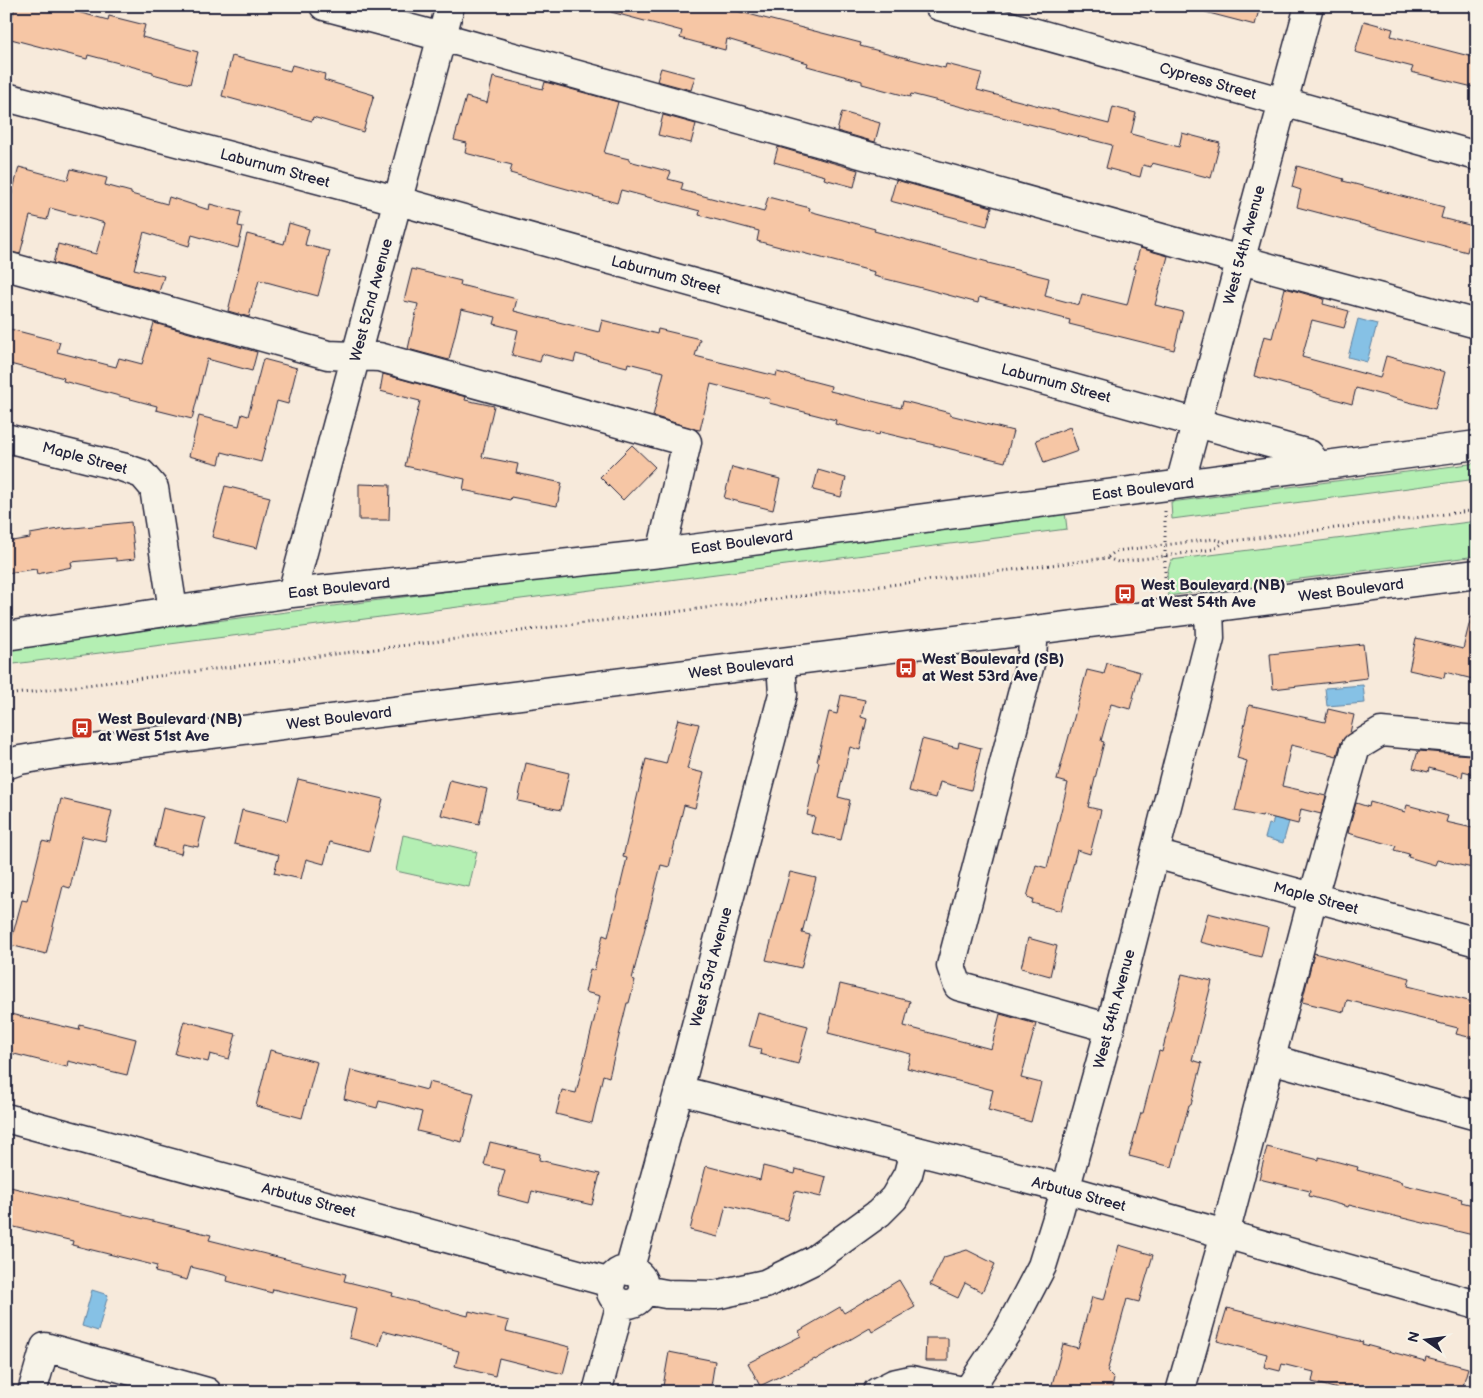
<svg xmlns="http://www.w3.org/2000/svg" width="1483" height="1398" font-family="'Balsamiq Sans',sans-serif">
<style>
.green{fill:#b4efb3;stroke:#6b8877}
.water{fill:#86c1e5;stroke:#5e81a1}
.building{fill:#f6c6a5;stroke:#22223b}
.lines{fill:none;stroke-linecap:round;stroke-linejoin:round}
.minor-casing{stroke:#22223b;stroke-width:31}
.path{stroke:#22223b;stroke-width:3;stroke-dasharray:1 4;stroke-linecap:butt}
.minor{stroke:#f7f3e8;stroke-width:28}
.labels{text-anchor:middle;stroke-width:4.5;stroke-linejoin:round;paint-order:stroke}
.street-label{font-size:15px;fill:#22223b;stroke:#f7f3e8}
.poi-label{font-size:15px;font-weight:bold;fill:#22223b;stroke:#f7f3e8;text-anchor:start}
</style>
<rect width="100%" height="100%" fill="#f7eadb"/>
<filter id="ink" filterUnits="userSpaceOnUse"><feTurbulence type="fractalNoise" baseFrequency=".02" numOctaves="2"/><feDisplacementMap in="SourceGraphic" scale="10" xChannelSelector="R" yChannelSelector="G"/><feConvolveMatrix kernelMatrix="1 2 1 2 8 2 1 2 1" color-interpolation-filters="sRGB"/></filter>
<g filter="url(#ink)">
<path class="green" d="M1477,463v16l-305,40 -1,-17z
M1065,512l2,17 -1061,136v-17z
M1477,521v35l-200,26 -6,2 -4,4 -55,9 -9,-6 -35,5 -1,-22 4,-14z
M403,835l74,17 -8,35 -73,-16z"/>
<path class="water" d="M1358,319l19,5 -10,38 -19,-5z
M1363,685l2,18 -38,3 -2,-18z
M1280,793l16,4 -13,46 -18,-5 4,-14 3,1z
M92,1290l16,5 -10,36 -16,-5z"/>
<path class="building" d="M15,6h39l54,14 1,-4 36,9 -3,12 56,15 -8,32 -37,-10v-2l-65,-17 -1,4 -80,-21z
M612,6h105l144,37 -1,3 85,22 1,-4 36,9 -5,17 132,34 4,-17 23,6 -5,21 48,13 3,-14 38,10 -9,35 -59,-15 -1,4 -8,-2 -3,12 -34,-9 6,-23 -201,-51 -1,3 -48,-13v-3l-55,-15 1,-3 -81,-24 -2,11 -45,-12 2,-7 -71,-19z
M1206,6h54l-5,19 -50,-13z
M1364,21l29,8 -2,7 86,22v30l-66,-16 2,-5 -58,-15z
M232,56l58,15 2,-6 33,9 -1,6 50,15 -11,37 -50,-15 -1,4 -90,-25z
M661,68l34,9 -4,13 -34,-9z
M493,77l50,12 2,-7 73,20 -14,51 25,6v2l42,11 -3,7 15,4 -2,7 83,22 4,-15 42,11 -1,3 66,18 -1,2 114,31v1l61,15 -4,18 34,9 3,-11 45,11 9,-36h-2l6,-21 28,8 -13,49 28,7 -9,38 -105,-26 1,-4 -91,-23 -1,6 -56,-15 -48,-12 1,-4 -118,-31 2,-10 -60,-16 1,-4 -79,-21 -4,13 -107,-30 2,-8 -47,-12 2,-10 -13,-3 12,-43 21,6z
M842,112l38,11 -5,19 -38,-11z
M663,115l33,9 -5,19 -33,-8z
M778,147l80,23 -4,17 -30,-8 1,-3 -51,-14z
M1297,166l47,13 -1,2 101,26 -3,11 32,8 -6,26 -170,-45 4,-17 -9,-3z
M19,167l49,13 3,-11 36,9 -2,7 26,7v2l36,10 2,-7 40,13 1,-6 31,8 -3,14 5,1 -5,21 -46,-13 -3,11 -45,-14 -10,37 30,7 -5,16 -106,-29 5,-19 38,10 9,-31 -55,-15 -3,12 -17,-4 -10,38 -14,-3v-34z
M896,180l96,27 -5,19 -97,-25z
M289,223l20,6 -4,16 25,6 -12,45 -59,-16 -10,37 -21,-6 19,-77 37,10z
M412,269l49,12 -1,4 57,14 -3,12 85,21 3,-12 55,14 1,-5 42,10 -5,17 81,20 1,-4 54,14 -1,5 71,17 2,-7 47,12v2l63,16 -8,31 -125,-30 -1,3 -44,-11 1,-4 -67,-17 1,-4 -59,-15 -11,46 -6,-1 -41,-13 11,-44 -36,-9 -1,4 -51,-13 -2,8 -32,-8 -2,8 -28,-7 6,-25 -24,-6 2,-7 -35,-8 -12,51 -41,-11 10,-45 -14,-3z
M1285,288l39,11 -1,5 26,7 -5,17 -32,-8 -10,37 78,21 6,-22 59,16 -10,37 -79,-21 -4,16 -35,-10v-1l-63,-17 10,-40 8,2z
M154,323l103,29 -5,19 -45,-12 -15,60 -36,-9 1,-4 -94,-25 1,-3 -58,-15v-35l54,14 -3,10 59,15 3,-9 23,6z
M263,359l34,9 -9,36 -11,-3 -16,61 -39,-10 -3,12 -30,-8 10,-40 40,10 3,-12 6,2z
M383,374l83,23 -1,3 29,6 -12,51 36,7 -2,9 46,10 -5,23 -46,-9 -1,3 -47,-10 2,-11 -60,-13 15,-65 -40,-10z
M1070,427l8,24 -34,12 -8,-23z
M632,445l23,22 -32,33 -23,-23z
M732,467l48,12 -7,31 -49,-12z
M818,470l28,8 -5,19 -28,-7z
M359,484l31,1 -1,35h-30z
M225,486l45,11 -13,51 -45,-11z
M131,522l4,37 -19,2v-3l-45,4 1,5 -35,7 -1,-5 -30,4v-31l24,-4v-4l35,-6v1z
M1471,617l6,1v62l-32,-8 -1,6 -35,-8 7,-32 47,11z
M1363,644l4,34 -94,11 -3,-35z
M1107,663l33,9 -10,37 -19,-5 -10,37 3,1 -16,65 13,3 -11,44 -13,-4 -16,61 -29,-8 1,-4 -6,-2 9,-32 11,3 21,-85 -11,-3 30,-110 17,4z
M841,695l24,5 -4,17 6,2 -7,31 -10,-3 -12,50 12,3 -9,40 -30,-7 4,-16 -8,-2 12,-53 -2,-1 12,-49 8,2z
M1249,705l76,17 3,-13 26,6 -4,18 -9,9 -4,14 -46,-11 -9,41 44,10 -5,18 -20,-5 -3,15 -36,-9v2l-27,-6 12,-50 -10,-3z
M678,719l21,5 -12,45 17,4 -9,35 -11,-3 -15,62 -8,-2 -29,114 3,1 -6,23h-2l-18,74 -6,-2 -11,48 -36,-9 6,-24 14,3 24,-97 -15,-4 5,-23 4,1 9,-35 5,2 19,-79 -4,-1 23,-98 20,5z
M922,739l36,9 1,-6 22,6 -10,42 -31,-8 -4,16 -27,-7z
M1418,751l52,4 7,2v18l-14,-4 -1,6 -33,-9 -1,4 -15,-4z
M526,763l43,10 -8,37 -43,-9z
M298,779l85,20 -14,53 -39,-10 -6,22 -18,-5 -5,20 -27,-6 5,-18 -45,-11 8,-34 45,11z
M450,780l37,9 -8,35 -38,-9z
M61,799l51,12 -7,30 -23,-5 -12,52 -7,-2 -17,68 -36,-9 12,-45 5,1 15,-60 9,2z
M1370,802l35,10 2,-7 41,11 -2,6 31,7v40l-40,-9 -2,5 -27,-8 1,-3 -15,-4 2,-4 -48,-13 8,-30 13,4z
M163,808l42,10 -7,29 -15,-3 -2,10 -27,-7z
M790,872l26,6 -14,55 8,2 -9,33 -35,-8z
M1208,913l60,15 -7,29 -61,-15z
M1028,938l29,8 -7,30 -29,-8z
M1314,953l96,25 -2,8 69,17v36l-21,-5 2,-6 -111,-28 -3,12 -42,-10z
M1182,974l30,7 -20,79 10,3 -11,42h-2l-17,62 -43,-11 12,-43h2l16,-62 3,1z
M840,984l70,17 -6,25 87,23 9,-35 36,10 -15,54 20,5 -10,39 -43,-12 5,-20 -86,-22 4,-14 -83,-21z
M6,1013l73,17 1,-5 56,14 -9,36 -59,-14 -1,6 -61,-15z
M758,1013l50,13 -10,38 -38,-10 1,-5 -12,-3z
M184,1021l52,13 -7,25 -19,-5 -2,8 -33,-8z
M270,1050l47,12 -15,56 -46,-12z
M351,1070l76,20 2,-8 45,11 -12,49 -45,-11 5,-19 -43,-11 -2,7 -33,-9z
M490,1142l50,12 -1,6 61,14 -8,31 -60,-14 -3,12 -31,-8 7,-25 -21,-5z
M1267,1147l52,13v-3l39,10 -1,3 45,12 -1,2 61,15 -1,3 16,4v30l-128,-31 -1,2 -39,-11 1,-5 -51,-12z
M706,1166l54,14 3,-14 32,8 1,-5 30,8 -5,20 -26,-6 -8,29 -61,-15 -8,32 -28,-7z
M6,1186l205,49 -2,5 137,34 -2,7 49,12 -1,3 76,20 1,-5 40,10 -3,10 64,16 -7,27 -64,-16 -4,18 -40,-10 4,-15 -76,-20 -4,15 -30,-8 7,-29 -83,-20 -1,4 -45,-12 1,-5 -37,-9 -4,13 -32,-8 2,-6 -85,-21 1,-4 -67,-16z
M1119,1245l34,10 -14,47 -12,-3 -20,73 7,7 -3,13h-61l13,-48 15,4 14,-51 12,3z
M967,1250l28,14 -13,28 -17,-9 -7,15 -28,-13 14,-28z
M899,1280l16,27 -43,25 -2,-4 -55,32v-1l-55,27 -12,-23 53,-27 -2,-5 41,-24 4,6z
M1227,1308l136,34 -1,2 63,17 1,-4 42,11 -7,24h-112l-37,-10 2,-10 -32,-8 -2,7 -16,-4 3,-13 -50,-13z
M926,1338h22v23h-23z
M669,1352l46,9 -5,31h-48z"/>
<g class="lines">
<g class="minor-casing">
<path id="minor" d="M324,6l118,31 773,216 262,71
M939,6l538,150
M6,97l364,96 939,261 9,12
M6,266l322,89 51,2 308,85 -26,111
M6,438l116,29 20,7 12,14 19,122
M1180,484l129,-478
M292,593l158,-587
M1034,630l-2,26 -81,310 7,20 152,42
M6,636l286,-43 369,-40 816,-108
M6,765l14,-5 42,-7 1415,-179
M1155,854l322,88
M1271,1059l206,57
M679,1090l386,99 412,116
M6,1118l605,165
M610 1287a17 17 0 1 1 34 0a17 17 0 1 1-34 0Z
M629,1271l50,-181 104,-396 -2,-32
M644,1290l22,4 49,1 50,-11 49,-24 65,-47 15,-15 14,-24 6,-23
M32,1392l13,-45 162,45
M597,1392l24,-89
M877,1392l16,-8 18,-4 56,12
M967,1392l42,-63 33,-63 16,-51 52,-187 100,-390 -1,-30
M1180,1392l45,-158 88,-337 43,-150 25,-15 96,8"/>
</g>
<path class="path" d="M1165,511v79
M1108,557l8,-6 97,-12 12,3
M6,695l1101,-137 11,4 47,-6 49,-7 11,-7 252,-32"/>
<use href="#minor" class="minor"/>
</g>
</g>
<defs>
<g id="bus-square" transform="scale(1.125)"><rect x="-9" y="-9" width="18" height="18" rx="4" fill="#c8321e" stroke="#f7f3e8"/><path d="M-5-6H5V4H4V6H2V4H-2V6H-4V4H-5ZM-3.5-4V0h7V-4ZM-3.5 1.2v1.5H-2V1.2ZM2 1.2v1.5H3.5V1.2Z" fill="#fff"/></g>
</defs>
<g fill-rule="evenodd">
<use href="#bus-square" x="1125" y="594"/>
<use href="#bus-square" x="906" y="668"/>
<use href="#bus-square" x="82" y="728"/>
</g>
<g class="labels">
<g class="street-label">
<text transform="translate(1208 81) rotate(16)" y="5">Cypress Street</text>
<text transform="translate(275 168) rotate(15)" y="5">Laburnum Street</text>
<text transform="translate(1244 245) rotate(-75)" y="5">West 54th Avenue</text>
<text transform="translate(666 275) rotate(15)" y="5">Laburnum Street</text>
<text transform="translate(371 300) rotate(-75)" y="5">West 52nd Avenue</text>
<text transform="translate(1056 383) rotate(15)" y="5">Laburnum Street</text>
<text transform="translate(85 458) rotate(15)" y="5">Maple Street</text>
<text transform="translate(1143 489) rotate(-7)" y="5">East Boulevard</text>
<text transform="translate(742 542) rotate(-8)" y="5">East Boulevard</text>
<text transform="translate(339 588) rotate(-6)" y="5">East Boulevard</text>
<text transform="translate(1351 590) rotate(-7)" y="5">West Boulevard</text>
<text transform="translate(741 667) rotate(-7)" y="5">West Boulevard</text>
<text transform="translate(339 718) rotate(-7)" y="5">West Boulevard</text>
<text transform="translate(1316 898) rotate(15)" y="5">Maple Street</text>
<text transform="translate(711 967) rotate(-75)" y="5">West 53rd Avenue</text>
<text transform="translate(1114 1009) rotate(-75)" y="5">West 54th Avenue</text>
<text transform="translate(1079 1194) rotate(15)" y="5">Arbutus Street</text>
<text transform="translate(309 1200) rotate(15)" y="5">Arbutus Street</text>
</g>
<g class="poi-label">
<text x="1141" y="590">West Boulevard (NB)<tspan x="1141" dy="17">at West 54th Ave</tspan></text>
<text x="922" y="664">West Boulevard (SB)<tspan x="922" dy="17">at West 53rd Ave</tspan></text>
<text x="98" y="724">West Boulevard (NB)<tspan x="98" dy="17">at West 51st Ave</tspan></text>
</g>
</g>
<rect width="1483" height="1398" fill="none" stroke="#f7f3e8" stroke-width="25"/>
<rect x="12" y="12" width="1458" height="1373" fill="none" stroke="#22223b" stroke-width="2" filter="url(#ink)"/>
<g transform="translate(1426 1340) rotate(284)" stroke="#f7f3e8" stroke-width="4" paint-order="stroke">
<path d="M0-4L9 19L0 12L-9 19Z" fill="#22223b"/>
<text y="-8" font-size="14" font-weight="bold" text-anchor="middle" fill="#22223b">N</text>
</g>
</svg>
